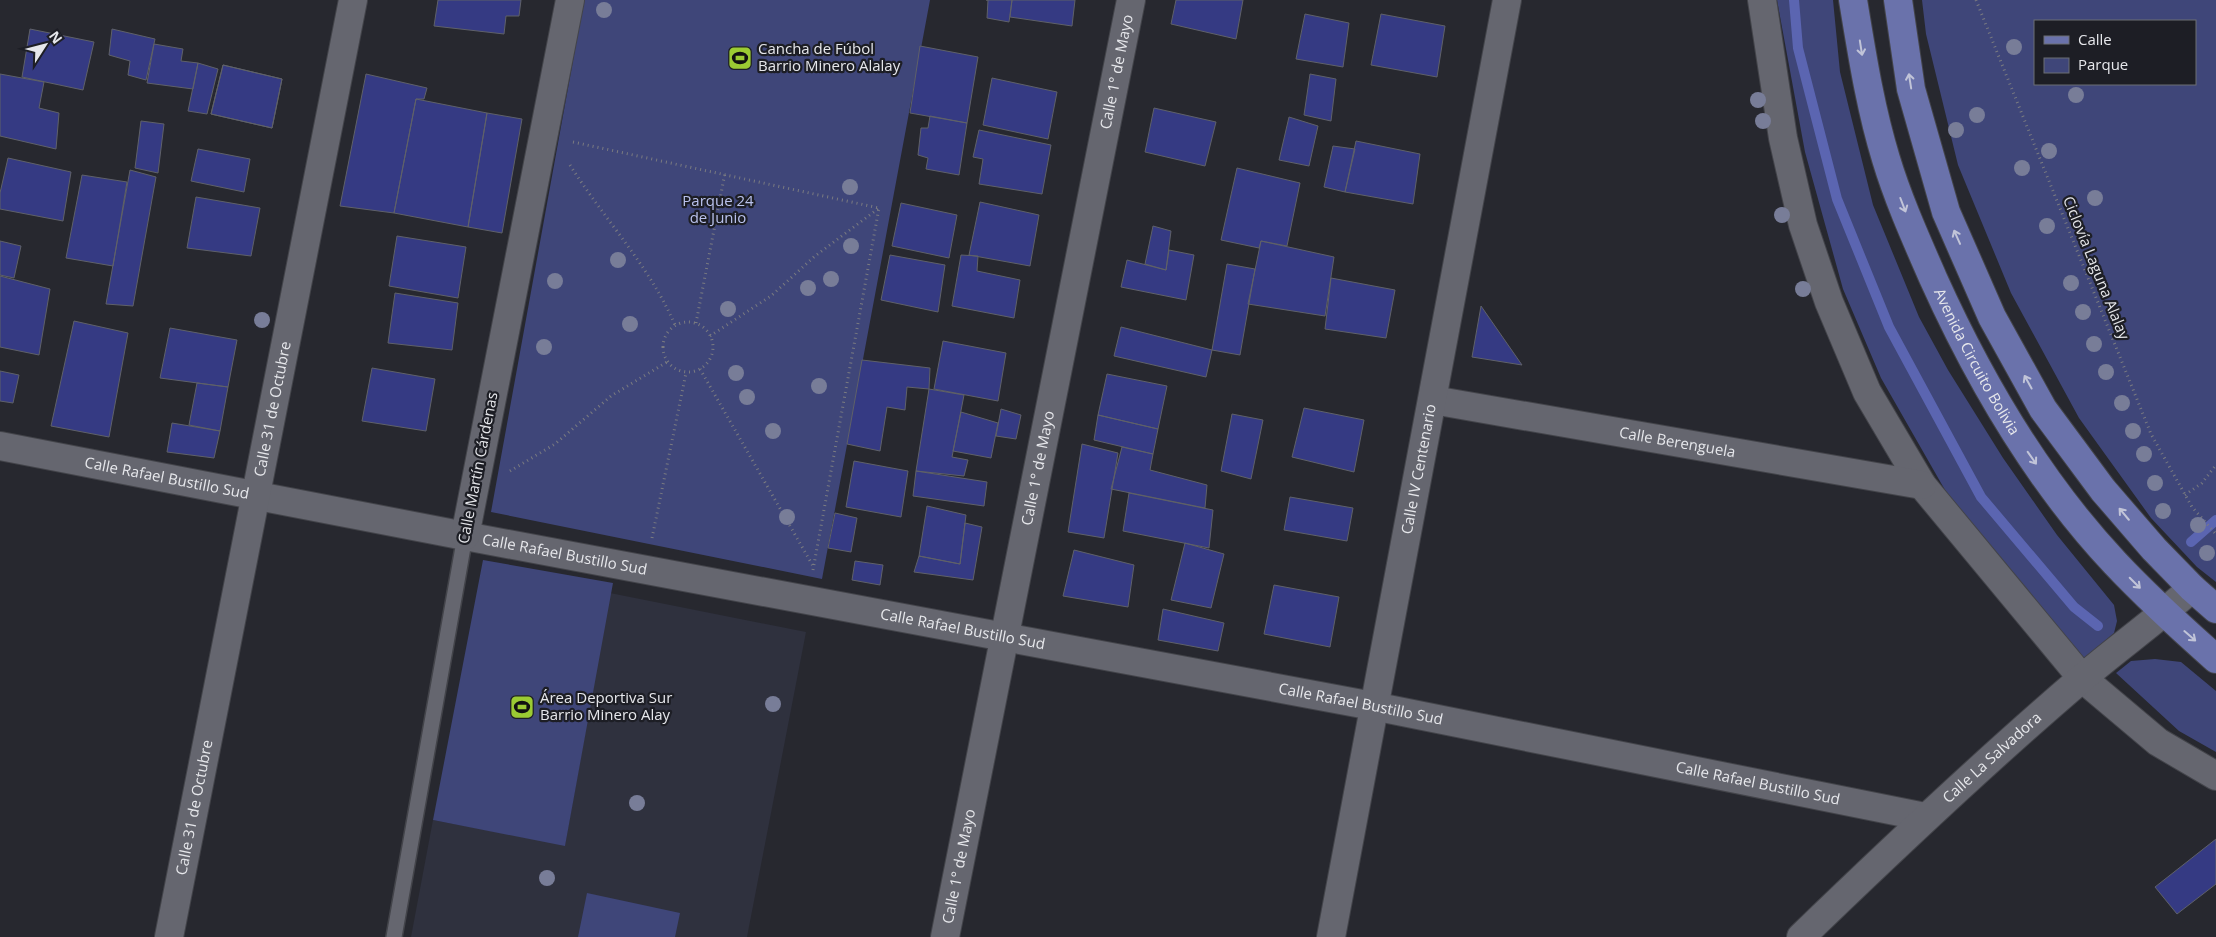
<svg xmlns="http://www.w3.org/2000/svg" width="2216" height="937" font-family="'Open Sans',sans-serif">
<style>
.built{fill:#2f313e}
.green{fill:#3f4679;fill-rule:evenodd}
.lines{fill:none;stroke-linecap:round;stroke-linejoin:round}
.stream{stroke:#5b65b1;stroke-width:10}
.building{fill:#353a83;stroke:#5f6169}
.lane-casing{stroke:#43444a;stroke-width:18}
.street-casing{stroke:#43444a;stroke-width:30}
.secondary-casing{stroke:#43444a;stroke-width:30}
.primary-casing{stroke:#43444a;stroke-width:30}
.path{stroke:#7a7b81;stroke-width:3;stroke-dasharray:1 4;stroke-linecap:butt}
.lane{stroke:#65666f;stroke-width:15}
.street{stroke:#65666f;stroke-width:28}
.secondary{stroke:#65666f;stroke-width:28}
.primary{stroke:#6a72ab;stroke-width:28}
.tree{fill:#787d98}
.oneway{stroke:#c1c4d8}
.labels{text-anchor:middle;stroke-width:4.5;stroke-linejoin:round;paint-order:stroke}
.poi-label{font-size:15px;fill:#e6e7eb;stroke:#1d1e25;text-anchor:start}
.street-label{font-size:15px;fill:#e6e7eb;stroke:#1d1e25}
.park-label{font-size:15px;fill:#bac2ed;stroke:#1d1e25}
</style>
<rect width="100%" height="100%" fill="#27282f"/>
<path class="built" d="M610,593l196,39 -59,305h-336l22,-117 132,25z"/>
<path class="green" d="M584,0h346l-108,579 -331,-67z
M1777,0h56l7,72 33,133 46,112 29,53 55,88 54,77 57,70 3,16 -3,12 -30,26 -42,-44 -97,-125 -64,-112 -38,-89 -38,-137z
M1922,0h294v582l-19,-15 -46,-49 -72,-100 -68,-125 -53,-128 -32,-131zM2195,21v63h-160v-63z
M483,560l130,23 -48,263 -132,-26z
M2155,659l26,3 35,29v61l-37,-21 -63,-58 15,-12z
M587,893l93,20 -5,24h-97z"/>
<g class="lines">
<path class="stream" d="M1794,0l4,48 39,151 52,128 92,170 93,110 24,19
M2191,542l25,-22"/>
</g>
<path class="building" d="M438,0h83l-2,16h-13l-2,18 -70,-8z
M986,0h26l-3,22 -22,-4 1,-18z
M1012,0h63l-3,26 -62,-9z
M1176,0h67l-7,39 -65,-15z
M1305,14l44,9 -6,44 -47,-8z
M1381,14l64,12 -8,51 -66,-12z
M30,29l64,13 -11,48 -61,-13z
M112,29l43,10 -9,41 -18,-5 2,-14 -21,-6z
M154,44l29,5 -2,12 17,2 -5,26 -46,-6z
M920,46l58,11 -11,66 -57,-10z
M198,63l20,6 -11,45 -19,-3z
M223,65l59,14 -10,49 -61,-14z
M223,65l59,14 -10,49 -61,-14z
M0,74l44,8 -5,26 20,5 -3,36 -56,-13z
M366,74l61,14 -3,11h-8l-22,114 -54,-7z
M1310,74l26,5 -5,42 -27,-6z
M992,78l65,14 -9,47 -65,-14z
M416,99l71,14 -19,114 -74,-14z
M1154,108l62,14 -11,44 -60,-14z
M487,113l35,6 -20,114 -34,-6z
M930,116l37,7 -8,52 -33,-6 2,-11 -10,-3 3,-27h7z
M1289,117l29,9 -9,40 -30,-6z
M141,121l23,3 -6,49 -23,-5z
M979,130l72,15 -9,49 -63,-10 4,-25 -10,-2z
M1356,141l64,13 -7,50 -68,-12z
M1333,146l22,3 -10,43 -21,-5z
M198,149l52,10 -6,33 -53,-11z
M8,158l63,14 -8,49 -63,-12v-16z
M1237,168l63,15 -13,63 -26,-5 -2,7 -38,-8z
M130,170l26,7 -23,129 -27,-2z
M82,175l45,7 -14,84 -47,-8z
M196,197l64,11 -9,48 -64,-8z
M980,202l59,13 -9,51 -61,-11z
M901,203l56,12 -8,43 -57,-12z
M1153,226l18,5 -5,39 -21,-6z
M397,236l69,11 -8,51 -69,-12z
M0,241l21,5 -7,32 -14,-3z
M1261,241l73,16 -9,59 -77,-12z
M1169,250l25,5 -8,45 -65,-13 6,-27 39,10z
M890,255l55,10 -7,47 -57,-12z
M961,255l17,1 -1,15 43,9 -6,38 -62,-12z
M1227,264l28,5 -15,86 -28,-5z
M0,276l50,13 -11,66 -39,-8z
M1331,278l64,12 -9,48 -61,-9z
M395,293l63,10 -6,47 -64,-7z
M1481,306l41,59 -50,-8z
M74,321l54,12 -19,104 -58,-11z
M1121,327l91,23 -6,27 -92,-21z
M170,328l67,12 -9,47 -68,-9z
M943,341l63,12 -8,48 -64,-12z
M862,360l68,8 -1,21 -22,-2 -2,23 -18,-3 -7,44 -33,-7z
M372,368l63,11 -9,52 -64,-10z
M0,371l19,4 -6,28 -13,-2z
M1107,374l60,12 -9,43 -60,-14z
M197,383l31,4 -8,44 -31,-6z
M929,389l35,6 -12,62 16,3 -4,16 -48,-5z
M1304,408l60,12 -10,52 -62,-15z
M1001,409l20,6 -5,24 -20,-3z
M961,412l37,11 -7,35 -38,-7z
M1232,414l31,6 -12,59 -30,-8z
M1098,415l60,14 -5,25 -59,-14z
M172,423l48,8 -6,27 -47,-6z
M1082,444l36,9 -14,85 -36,-6z
M1122,447l31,7 -3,16 57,15 -2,23 -94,-19z
M854,461l54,10 -7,46 -55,-10z
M916,471l71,11 -3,24 -71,-10z
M1129,493l84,17 -4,38 -86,-17z
M1290,497l63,11 -6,33 -63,-11z
M927,506l39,9 -6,49 -41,-8z
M835,513l22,5 -6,34 -23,-4z
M965,523l17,4 -9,53 -59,-8 5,-16 41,8z
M1185,543l39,11 -13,54 -40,-8z
M1074,550l60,15 -6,42 -65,-11z
M855,561l28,4 -3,20 -28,-5z
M1274,585l65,12 -9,50 -66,-13z
M1163,609l61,14 -6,28 -60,-11z
M2216,839v45l-39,30 -22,-27z"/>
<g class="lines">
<g class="lane-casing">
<path id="lane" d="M394,937l71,-401"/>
</g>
<g class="street-casing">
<g id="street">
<path d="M1762,0l21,138 20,87 26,77 38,90 55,93 160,193 76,64 58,34"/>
<path id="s1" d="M1433,400l489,85"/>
<path id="s2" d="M0,446l465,90 908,170 552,111"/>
<path d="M465,536l105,-536"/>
<path id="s3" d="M169,937l184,-937"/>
<path id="s4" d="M945,937l186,-937"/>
<path id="s5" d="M1331,937l176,-937"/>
</g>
</g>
<g class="secondary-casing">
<g id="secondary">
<path id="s6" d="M1801,937c91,-88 183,-175 279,-257 37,-32 76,-59 112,-92"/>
</g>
</g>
<g class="primary-casing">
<g id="primary">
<path id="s7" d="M1853,0c9,54 17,107 33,159 12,40 30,80 47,119 46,102 104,202 182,285 32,34 66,65 101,96"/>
<path d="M1898,0l13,89 35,123 46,105 51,92 60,81 51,59 38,39 24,21"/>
</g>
</g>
<path class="path" d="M1976,0l175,434 41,73 24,27
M573,142l306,66 -66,362
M570,165c34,54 79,100 105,160
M663 347a25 25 0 1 1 50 0a25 25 0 1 1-50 0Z
M696,323l29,-150
M710,336l61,-40 44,-40 64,-48
M700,369l113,197
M510,471l45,-27 56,-48 56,-34
M2185,495l17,-12 14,-18
M652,538l34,-165"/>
<use href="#lane" class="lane"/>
<use href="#street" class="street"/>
<use href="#secondary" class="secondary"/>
<use href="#primary" class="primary"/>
</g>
<g class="tree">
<circle cx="604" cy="10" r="8"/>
<circle cx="2014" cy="47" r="8"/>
<circle cx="2076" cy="95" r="8"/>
<circle cx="1758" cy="100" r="8"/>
<circle cx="1977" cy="115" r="8"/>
<circle cx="1763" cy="121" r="8"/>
<circle cx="1956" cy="130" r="8"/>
<circle cx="2049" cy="151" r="8"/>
<circle cx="2022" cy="168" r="8"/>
<circle cx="850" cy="187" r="8"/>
<circle cx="2095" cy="198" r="8"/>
<circle cx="1782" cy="215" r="8"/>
<circle cx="2047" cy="226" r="8"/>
<circle cx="851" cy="246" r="8"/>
<circle cx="618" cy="260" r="8"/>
<circle cx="831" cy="279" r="8"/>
<circle cx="555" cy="281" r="8"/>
<circle cx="2071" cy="283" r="8"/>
<circle cx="808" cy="288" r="8"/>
<circle cx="1803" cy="289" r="8"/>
<circle cx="728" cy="309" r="8"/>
<circle cx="2083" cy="312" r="8"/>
<circle cx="262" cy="320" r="8"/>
<circle cx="630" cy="324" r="8"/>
<circle cx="2094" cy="344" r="8"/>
<circle cx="544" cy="347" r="8"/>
<circle cx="2106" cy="372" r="8"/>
<circle cx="736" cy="373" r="8"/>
<circle cx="819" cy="386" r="8"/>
<circle cx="747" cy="397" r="8"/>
<circle cx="2122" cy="403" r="8"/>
<circle cx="773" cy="431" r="8"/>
<circle cx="2133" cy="431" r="8"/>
<circle cx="2144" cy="454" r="8"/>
<circle cx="2155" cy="483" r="8"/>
<circle cx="2163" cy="511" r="8"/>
<circle cx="787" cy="517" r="8"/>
<circle cx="2198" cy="525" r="8"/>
<circle cx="2207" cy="553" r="8"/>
<circle cx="773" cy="704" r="8"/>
<circle cx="637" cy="803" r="8"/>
<circle cx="547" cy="878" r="8"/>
</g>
<defs><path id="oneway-shaft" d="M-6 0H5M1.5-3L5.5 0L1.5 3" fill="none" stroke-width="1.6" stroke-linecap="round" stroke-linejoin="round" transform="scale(1.25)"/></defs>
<g class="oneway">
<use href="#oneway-shaft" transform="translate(1861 48) rotate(81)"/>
<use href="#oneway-shaft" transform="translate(1910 81) rotate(-99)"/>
<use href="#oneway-shaft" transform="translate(1903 205) rotate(69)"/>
<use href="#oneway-shaft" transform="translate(1957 237) rotate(-114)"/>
<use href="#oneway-shaft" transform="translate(2028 382) rotate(-119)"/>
<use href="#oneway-shaft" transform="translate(2032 458) rotate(55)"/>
<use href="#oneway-shaft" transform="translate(2124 514) rotate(-130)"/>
<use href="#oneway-shaft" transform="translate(2135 583) rotate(45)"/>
<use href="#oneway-shaft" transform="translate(2190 636) rotate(41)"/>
</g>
<defs>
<g id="stadium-square" transform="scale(1.25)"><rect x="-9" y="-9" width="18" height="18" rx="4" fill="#9bcb33" stroke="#1d1e25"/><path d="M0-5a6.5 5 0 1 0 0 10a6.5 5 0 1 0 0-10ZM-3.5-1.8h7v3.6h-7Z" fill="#111"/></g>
</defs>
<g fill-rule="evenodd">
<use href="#stadium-square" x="740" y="58"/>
<use href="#stadium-square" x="522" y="707"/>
</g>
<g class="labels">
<g class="poi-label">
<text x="758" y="54">Cancha de Fúbol<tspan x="758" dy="17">Barrio Minero Alalay</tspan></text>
<text x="540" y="703">Área Deportiva Sur<tspan x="540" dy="17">Barrio Minero Alay</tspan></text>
</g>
<g class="street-label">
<text dy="5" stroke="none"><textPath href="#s4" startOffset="882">Calle 1° de Mayo</textPath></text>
<text transform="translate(2096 268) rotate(68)" y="5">Ciclovía Laguna Alalay</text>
<text dy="5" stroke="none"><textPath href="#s7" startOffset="385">Avenida Circuito Bolivia</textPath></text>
<text dy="5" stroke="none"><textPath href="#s3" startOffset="538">Calle 31 de Octubre</textPath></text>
<text dy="5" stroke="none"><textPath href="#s1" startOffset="248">Calle Berenguela</textPath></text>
<text transform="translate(478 468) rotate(-79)" y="5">Calle Martín Cárdenas</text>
<text dy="5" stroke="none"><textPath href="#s4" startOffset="478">Calle 1° de Mayo</textPath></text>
<text dy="5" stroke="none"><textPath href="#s5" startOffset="476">Calle IV Centenario</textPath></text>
<text dy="5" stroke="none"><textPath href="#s2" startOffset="170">Calle Rafael Bustillo Sud</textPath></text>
<text dy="5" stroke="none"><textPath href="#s2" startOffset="575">Calle Rafael Bustillo Sud</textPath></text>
<text dy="5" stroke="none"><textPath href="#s2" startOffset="980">Calle Rafael Bustillo Sud</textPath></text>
<text dy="5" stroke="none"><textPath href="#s2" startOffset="1385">Calle Rafael Bustillo Sud</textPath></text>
<text dy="5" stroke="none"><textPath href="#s6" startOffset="262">Calle La Salvadora</textPath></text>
<text dy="5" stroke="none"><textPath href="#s2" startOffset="1790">Calle Rafael Bustillo Sud</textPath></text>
<text dy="5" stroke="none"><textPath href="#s3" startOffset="132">Calle 31 de Octubre</textPath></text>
<text dy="5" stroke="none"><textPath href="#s4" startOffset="72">Calle 1° de Mayo</textPath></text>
</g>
<g class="park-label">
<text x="718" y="206">Parque 24<tspan x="718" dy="17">de Junio</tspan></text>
</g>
</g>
<rect x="2034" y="20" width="162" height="65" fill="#1d1e25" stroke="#6d6e74"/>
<rect x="2044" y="36" width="25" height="8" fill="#6a72ab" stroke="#6d6e74"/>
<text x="2078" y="45" font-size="15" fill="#e6e7eb">Calle</text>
<rect x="2044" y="58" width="25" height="15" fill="#3f4679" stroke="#6d6e74"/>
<text x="2078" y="70" font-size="15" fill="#e6e7eb">Parque</text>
<g transform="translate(45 45) rotate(54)" stroke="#1d1e25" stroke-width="4" paint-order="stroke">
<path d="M0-4L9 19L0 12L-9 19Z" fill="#e6e7eb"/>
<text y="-8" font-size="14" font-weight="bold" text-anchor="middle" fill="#e6e7eb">N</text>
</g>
</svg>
